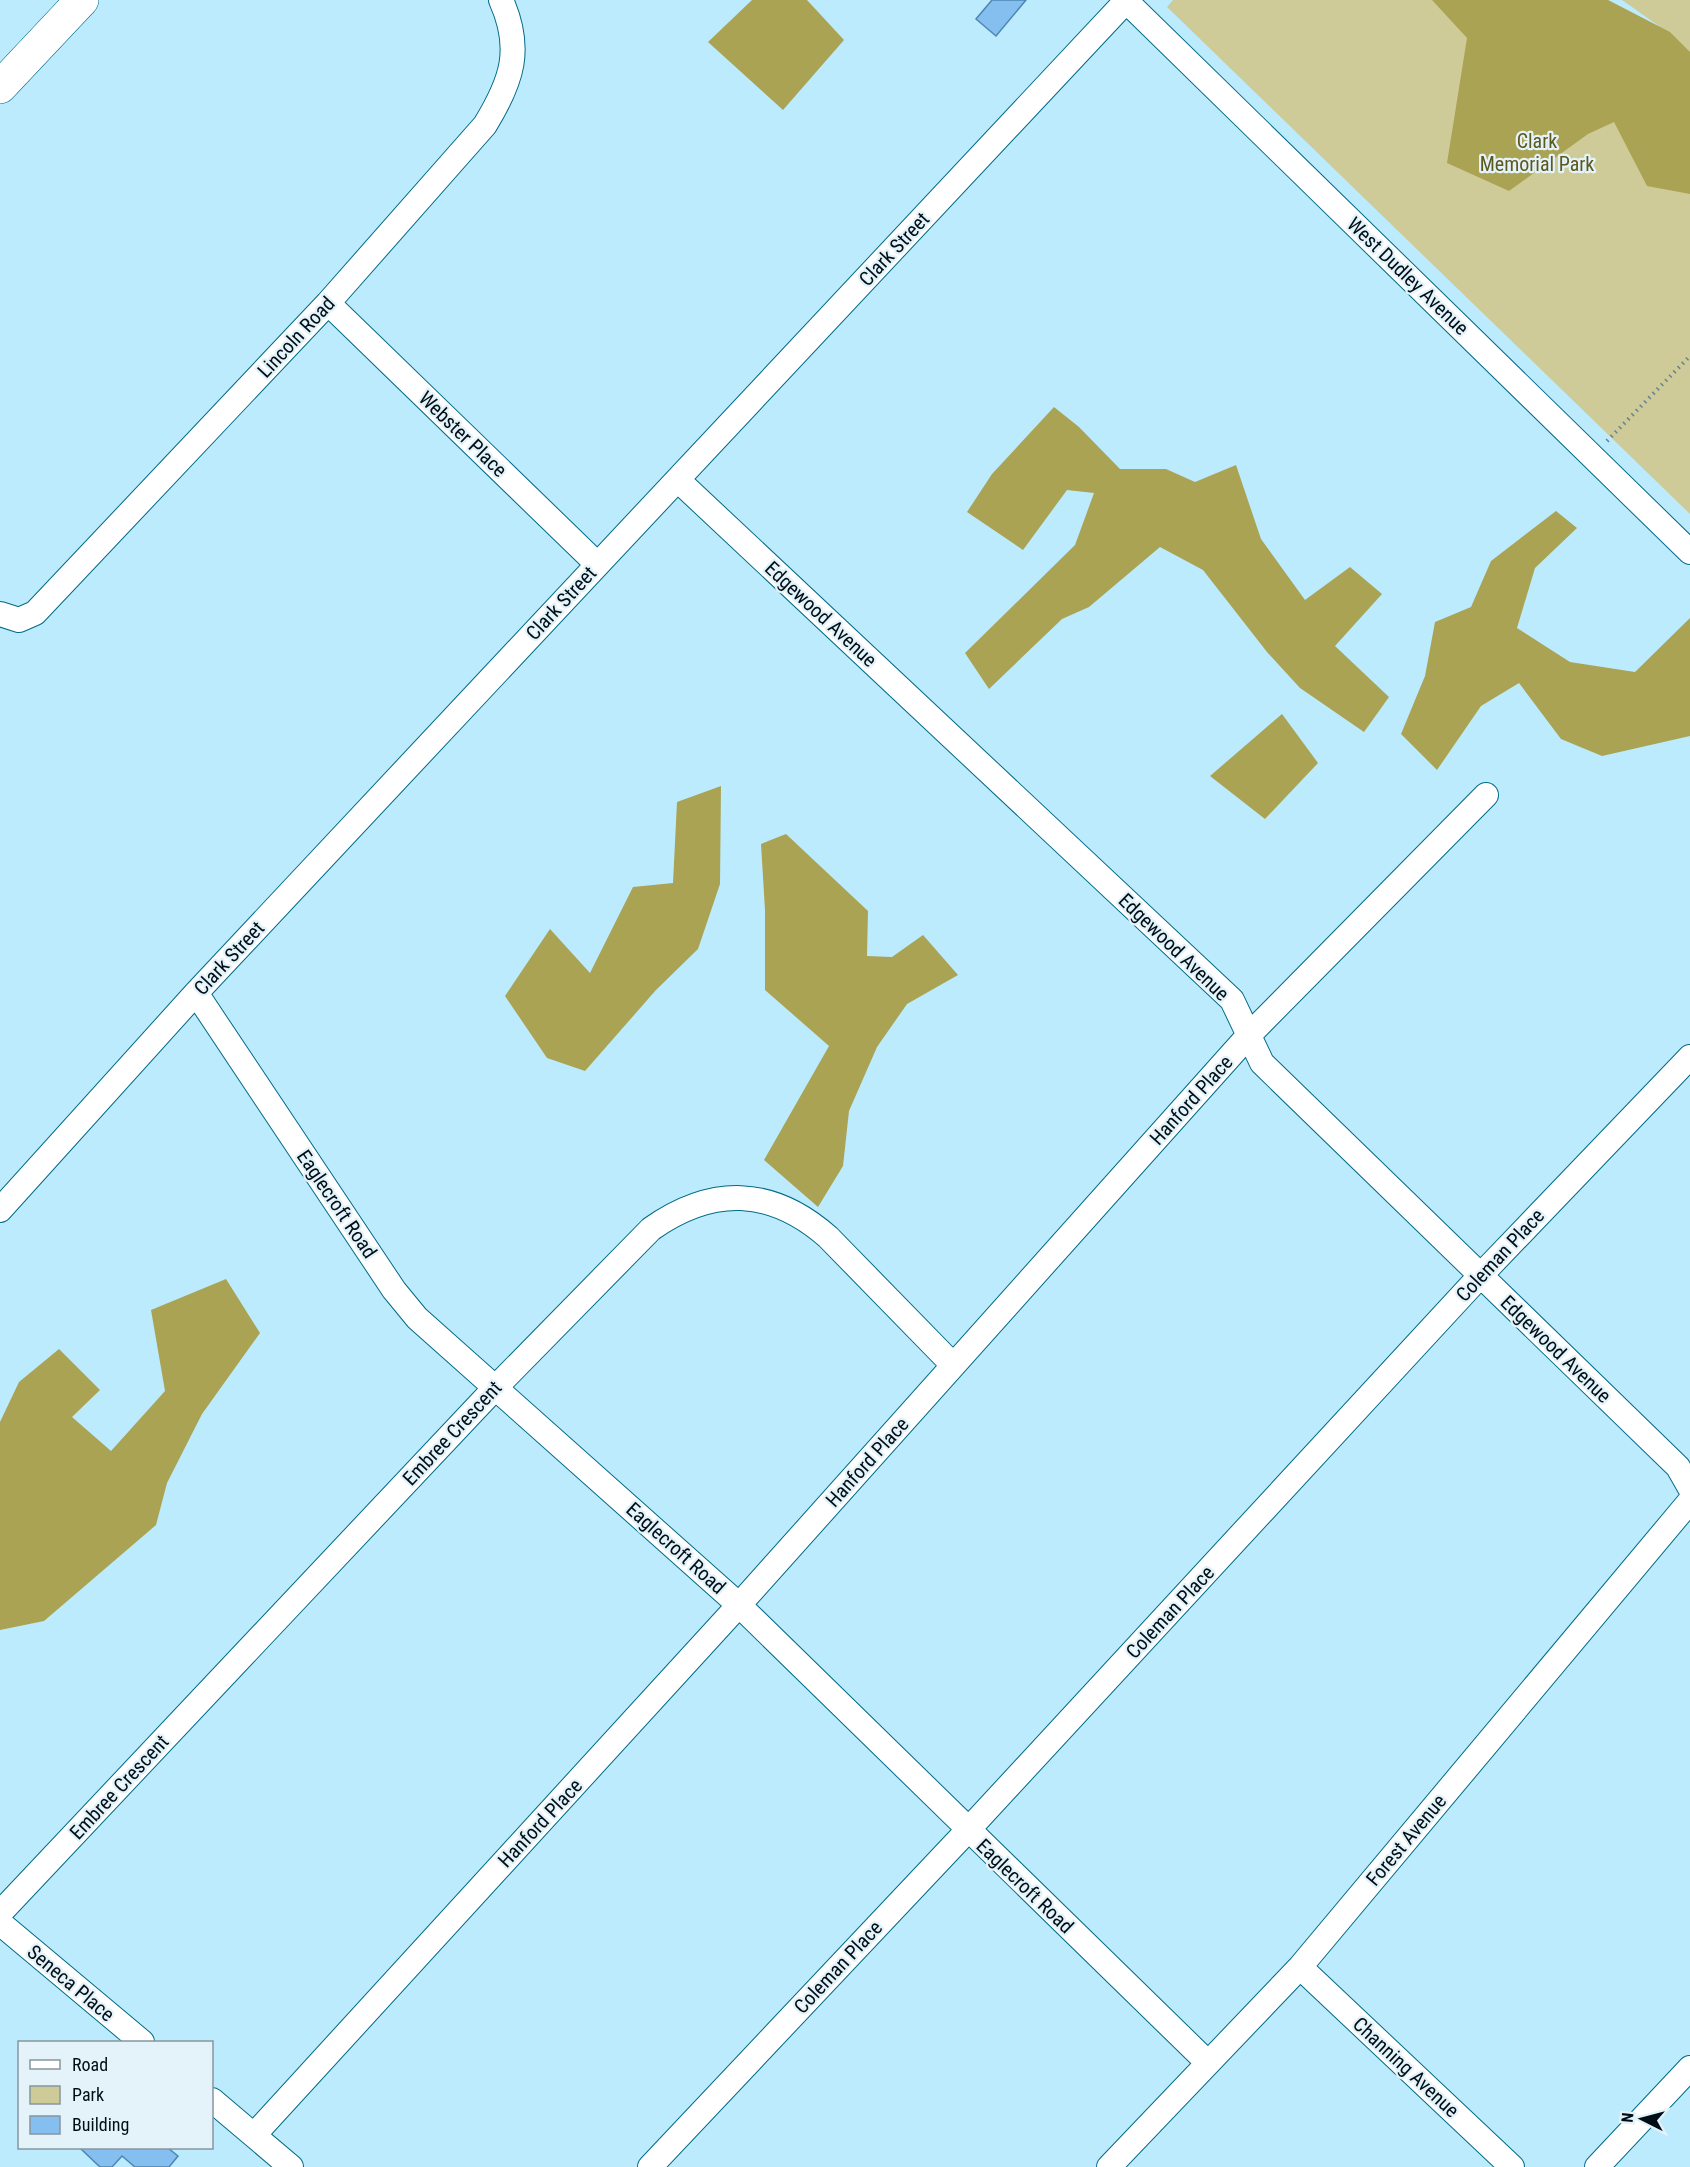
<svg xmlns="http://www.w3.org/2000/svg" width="1690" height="2167" font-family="'Roboto Condensed',sans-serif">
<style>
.green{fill:#cfcb99}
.forest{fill:#aaa353}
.building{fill:#85bfef;stroke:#4d86b3;stroke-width:1.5}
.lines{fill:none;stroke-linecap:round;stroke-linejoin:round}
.street-casing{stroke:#016a86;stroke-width:26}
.secondary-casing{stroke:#016a86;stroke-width:34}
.path{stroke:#648492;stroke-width:4;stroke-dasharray:1.5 4.5;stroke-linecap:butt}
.street{stroke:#fff;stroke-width:24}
.secondary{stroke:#fff;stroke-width:33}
.labels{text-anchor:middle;stroke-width:4.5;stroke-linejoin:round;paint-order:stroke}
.park-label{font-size:20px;fill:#5d581c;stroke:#e3f3f9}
.street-label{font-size:20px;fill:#000e17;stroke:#e3f3f9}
</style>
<rect width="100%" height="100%" fill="#bcebfe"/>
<path class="green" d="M1173,0h435l55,29 -41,-29h68v514l-523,-507z"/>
<path class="forest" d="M752,0h55l37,40 -61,70 -75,-68z
M1432,0h176l62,32 20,20v142l-43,-8 -33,-64 -26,12 -79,57 -62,-28 20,-125z
M1054,407l25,20 41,42h46l29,13 41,-17 25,74 44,61 45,-33 32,27 -47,52 54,51 -25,35 -64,-44 -33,-36 -64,-82 -43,-23 -71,60 -27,12 -73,70 -24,-36 110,-108 19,-52 -27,-3 -44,60 -56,-38 25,-38z
M1556,511l21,17 -42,40 -18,60 53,34 65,10 55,-54v118l-88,20 -41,-17 -42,-56 -38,23 -44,64 -36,-36 24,-58 10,-54 36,-15 20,-46z
M1282,714l36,49 -53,56 -55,-43z
M721,786l-1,98 -22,65 -42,41 -71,81 -38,-13 -42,-62 45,-67 40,44 43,-86 40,-4 4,-81z
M786,834l82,77 -1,45 25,1 31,-22 35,40 -51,29 -30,43 -28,64 -6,55 -25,41 -54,-47 65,-114 -64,-56v-80l-4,-66z
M226,1279l34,54 -58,81 -35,69 -11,42 -112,96 -44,9v-208l19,-40 40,-33 41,41 -28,27 39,34 54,-60 -14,-81z"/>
<path class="building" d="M992,0h34l-30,36 -20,-17z
M80,2148h88l10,8 -9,11h-34l-13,-11 -10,11h-12z"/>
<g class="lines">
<g class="street-casing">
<path id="street" d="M1125,0l565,552
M328,303l269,261
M679,481l553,519 30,63 416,404 12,21
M0,614l19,6 16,-7 293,-310 157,-178c27,-44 38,-76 16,-125
M196,993l198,297 23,28 322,287 468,457
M0,1210l196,-217 931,-993
M0,1913l496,-526 155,-158c61,-43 120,-42 177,8l125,128
M0,1923l142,119
M1300,1967l212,200
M212,2100l79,67
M254,2135l485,-530 510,-570 237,-240
M650,2167l318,-337 512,-554 210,-219
M1109,2167l191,-200 390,-466
M1597,2167l93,-99"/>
</g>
<g class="secondary-casing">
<path id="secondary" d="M0,87l82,-87"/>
</g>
<path class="path" d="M1607,441l83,-85"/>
<use href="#street" class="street"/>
<use href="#secondary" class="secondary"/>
</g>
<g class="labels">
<g class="park-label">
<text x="1537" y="148">Clark<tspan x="1537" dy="23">Memorial Park</tspan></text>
</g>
<g class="street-label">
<text transform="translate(894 249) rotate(-47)" y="7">Clark Street</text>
<text transform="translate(1408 276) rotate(44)" y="7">West Dudley Avenue</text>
<text transform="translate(296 337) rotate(-47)" y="7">Lincoln Road</text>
<text transform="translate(463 434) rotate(44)" y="7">Webster Place</text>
<text transform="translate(561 603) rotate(-47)" y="7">Clark Street</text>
<text transform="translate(821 614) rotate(43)" y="7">Edgewood Avenue</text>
<text transform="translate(1174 947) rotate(44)" y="7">Edgewood Avenue</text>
<text transform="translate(229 958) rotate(-47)" y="7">Clark Street</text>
<text transform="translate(1191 1100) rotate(-48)" y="7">Hanford Place</text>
<text transform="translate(337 1204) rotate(56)" y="7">Eaglecroft Road</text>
<text transform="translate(1500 1255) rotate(-47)" y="7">Coleman Place</text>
<text transform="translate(1556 1349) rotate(44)" y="7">Edgewood Avenue</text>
<text transform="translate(452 1433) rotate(-47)" y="7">Embree Crescent</text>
<text transform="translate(867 1462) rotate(-48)" y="7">Hanford Place</text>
<text transform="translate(676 1548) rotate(42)" y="7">Eaglecroft Road</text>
<text transform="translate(1170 1612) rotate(-47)" y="7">Coleman Place</text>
<text transform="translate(119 1787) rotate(-47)" y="7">Embree Crescent</text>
<text transform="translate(540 1823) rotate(-47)" y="7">Hanford Place</text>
<text transform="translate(1406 1840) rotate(-50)" y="7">Forest Avenue</text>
<text transform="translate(1025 1886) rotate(44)" y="7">Eaglecroft Road</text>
<text transform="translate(838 1967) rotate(-47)" y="7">Coleman Place</text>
<text transform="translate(71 1983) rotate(40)" y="7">Seneca Place</text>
<text transform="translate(1406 2067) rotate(43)" y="7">Channing Avenue</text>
</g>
</g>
<rect x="18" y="2041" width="195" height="108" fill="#e3f3f9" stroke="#88979f" stroke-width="1.5"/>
<rect x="30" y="2060" width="30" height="9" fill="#ffffff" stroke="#88979f" stroke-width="1.5"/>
<text x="72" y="2071" font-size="18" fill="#000e17">Road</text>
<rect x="30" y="2086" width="30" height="18" fill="#cfcb99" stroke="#88979f" stroke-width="1.5"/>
<text x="72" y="2101" font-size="18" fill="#000e17">Park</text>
<rect x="30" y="2116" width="30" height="18" fill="#85bfef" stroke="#88979f" stroke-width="1.5"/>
<text x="72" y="2131" font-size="18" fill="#000e17">Building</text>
<g transform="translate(1642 2119) rotate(276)" stroke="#e3f3f9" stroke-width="4.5" paint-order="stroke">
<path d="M0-4.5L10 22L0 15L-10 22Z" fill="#000e17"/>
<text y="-9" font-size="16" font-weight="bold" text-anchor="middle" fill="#000e17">N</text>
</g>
</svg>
